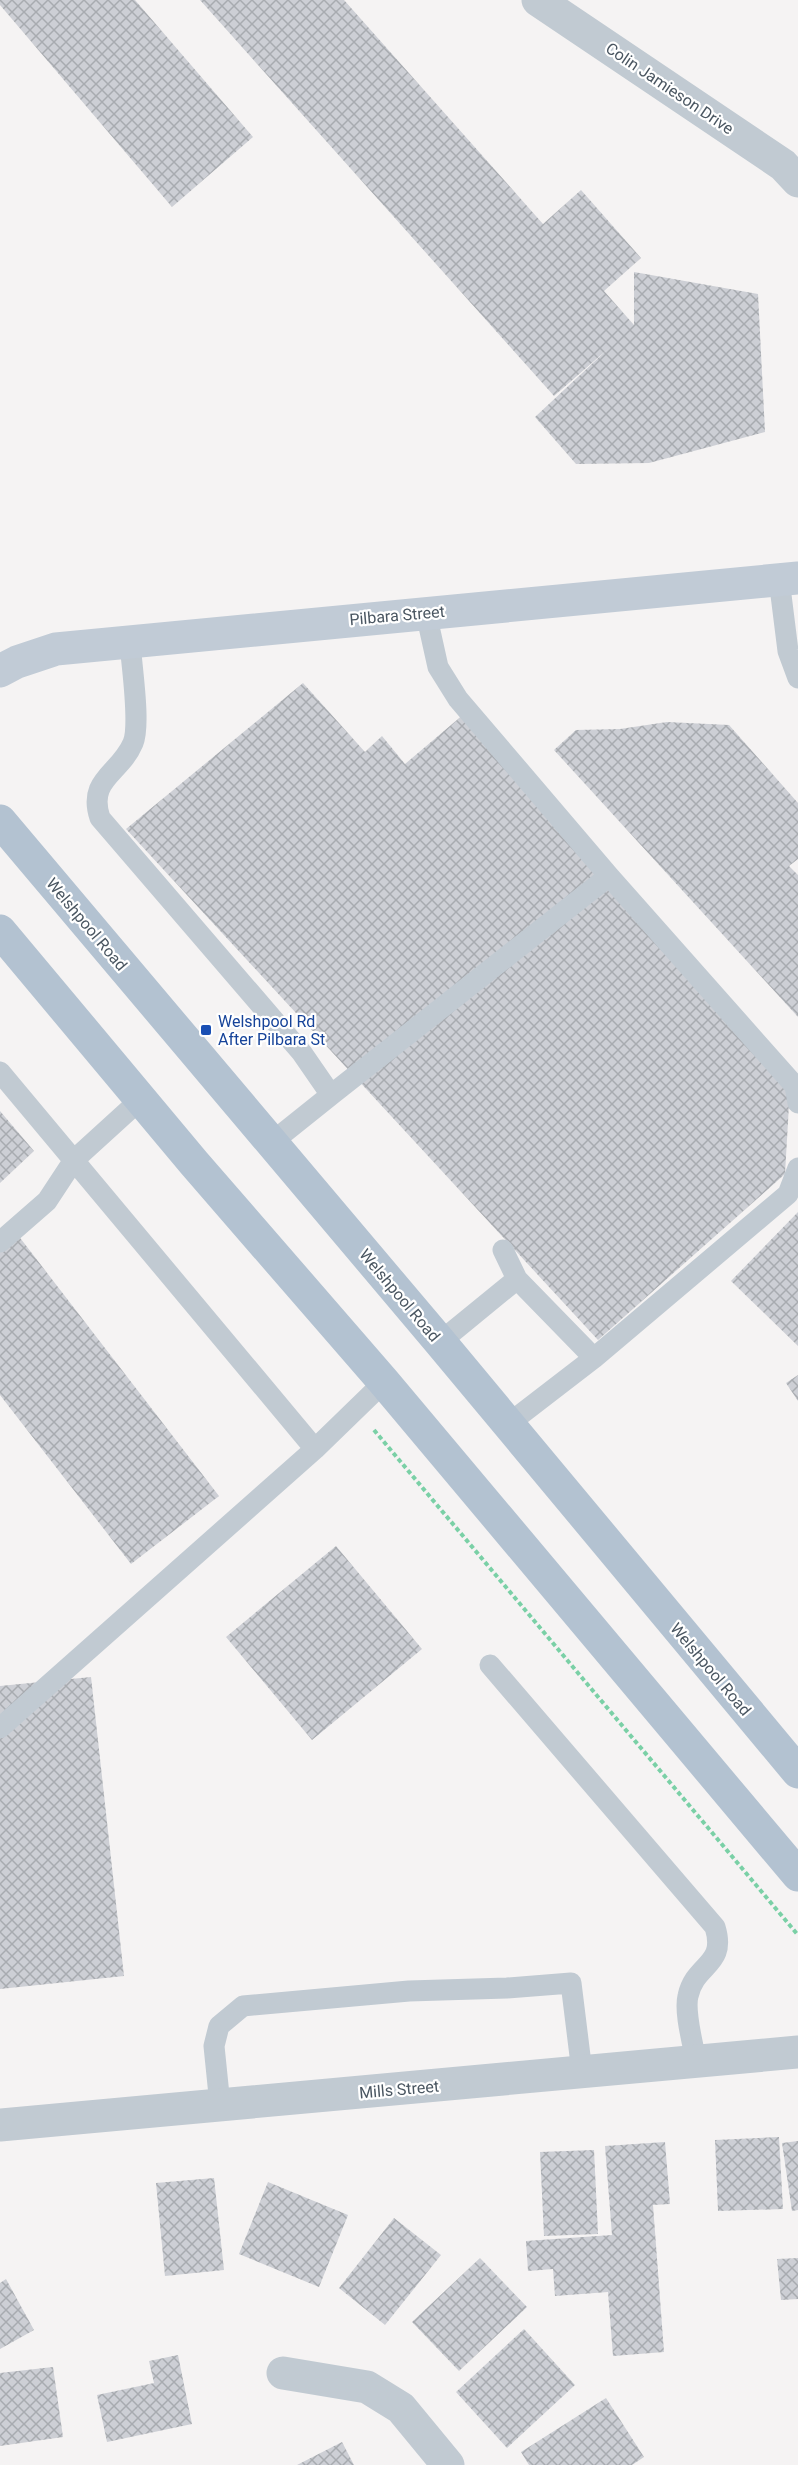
<svg xmlns="http://www.w3.org/2000/svg" width="798" height="2465" font-family="Roboto,sans-serif">
<style>
.building{fill:url(#building-cross-hatch)}
.lines{fill:none;stroke-linecap:round;stroke-linejoin:round}
.path{stroke:#7ad0a6;stroke-width:4;stroke-dasharray:4.5 3;stroke-linecap:butt}
.lane{stroke:#c1cad2;stroke-width:21}
.street{stroke:#c1cad2;stroke-width:33}
.secondary{stroke:#c1cbd6;stroke-width:33}
.primary{stroke:#b3c2d1;stroke-width:33}
.transit-dot{fill:#1a4fb4;stroke:#fff;stroke-width:2}
.labels{text-anchor:middle;stroke-width:4.5;stroke-linejoin:round;paint-order:stroke}
.street-label{font-size:16px;fill:#4a5661;stroke:#fff}
.transit-label{font-size:16px;fill:#164399;stroke:#fff;text-anchor:start}
</style>
<defs>
<pattern id="building-cross-hatch" width="8" height="8" patternUnits="userSpaceOnUse" patternTransform="scale(1.5)"><rect width="8" height="8" fill="#cdcfd5"/><path d="M0 0l8 8M0 8l8-8" fill="none" stroke="#a8abb0"/></pattern>
</defs>
<rect width="100%" height="100%" fill="#f5f3f3"/>
<path class="building" d="M0,0h135l118,137 -81,70 -172,-202z
M200,0h144l199,224 38,-34 60,68 -37,33 30,34v-53l124,22 7,138 -116,31 -73,1 -41,-47 74,-69 -55,48z
M303,683l62,69 17,-16 23,28 59,-50 326,373 -5,87 -187,166 -472,-511z
M667,722l62,3 69,78v56l-9,7 9,9v142l-244,-267 22,-20 44,-1z
M0,1111l34,40 -34,32z
M798,1212v134l-67,-65z
M14,1230l205,266 -88,68 -131,-169v-154z
M798,1375v26l-12,-18z
M336,1546l86,103 -110,91 -86,-103z
M91,1677l33,299 -124,13v-303z
M779,2137l4,72 -65,2 -3,-71z
M798,2141v69l-6,1 -10,-68z
M665,2142l5,62 -17,1 11,147 -51,4 -5,-64 -53,4 -2,-27 -25,2 -2,-30 86,-6 -7,-89z
M594,2150l4,84 -54,2 -4,-84z
M214,2178l10,92 -59,6 -9,-93z
M268,2182l80,33 -29,72 -80,-33z
M394,2218l47,37 -56,70 -46,-37z
M480,2258l47,49 -68,64 -47,-49z
M798,2258v41l-17,1 -4,-41z
M6,2279l28,51 -34,19v-66z
M524,2329l51,56 -68,63 -51,-56z
M178,2355l14,69 -85,18 -10,-47 57,-12 -5,-22z
M53,2367l10,70 -63,9v-73z
M606,2398l38,59 -12,8h-103l-8,-13z
M342,2442l12,23h-57z"/>
<g class="lines">
<path class="path" d="M374,1430l424,505"/>
<path class="lane" d="M779,579l9,72 10,27
M426,613l12,54 20,32 151,177 186,210 3,17
M130,641c1,22 11,83 3,102 -13,31 -46,36 -33,75l202,235 29,42 -60,48
M0,1072l315,377
M331,1095l278,-219
M0,1242l47,-41 27,-41 67,-61
M503,1250l14,29 77,79
M440,1342l77,-63
M507,1425l87,-67 194,-164 10,-26
M490,1665l225,262c12,39 -20,36 -27,69 -4,16 5,48 8,65
M0,1728l315,-279 69,-67
M220,2105l-6,-59 5,-20 24,-20 166,-15 98,-3 64,-5 11,89"/>
<path class="street" d="M538,0l245,165 15,16
M0,2125l798,-73
M283,2373l84,14 34,21 47,57"/>
<path class="secondary" d="M0,671l17,-9 39,-13 742,-71"/>
<path class="primary" d="M0,821l440,521 358,430
M0,931l194,232 190,219 414,493"/>
</g>
<rect class="transit-dot" x="200" y="1024" width="12" height="12" rx="3"/>
<g class="labels">
<g class="street-label">
<text transform="translate(670 88) rotate(34)" y="6">Colin Jamieson Drive</text>
<text transform="translate(397 615) rotate(-5)" y="6">Pilbara Street</text>
<text transform="translate(87 924) rotate(50)" y="6">Welshpool Road</text>
<text transform="translate(400 1295) rotate(50)" y="6">Welshpool Road</text>
<text transform="translate(711 1669) rotate(50)" y="6">Welshpool Road</text>
<text transform="translate(399 2089) rotate(-5)" y="6">Mills Street</text>
</g>
<g class="transit-label">
<text x="218" y="1027">Welshpool Rd<tspan x="218" dy="18">After Pilbara St</tspan></text>
</g>
</g>
</svg>
